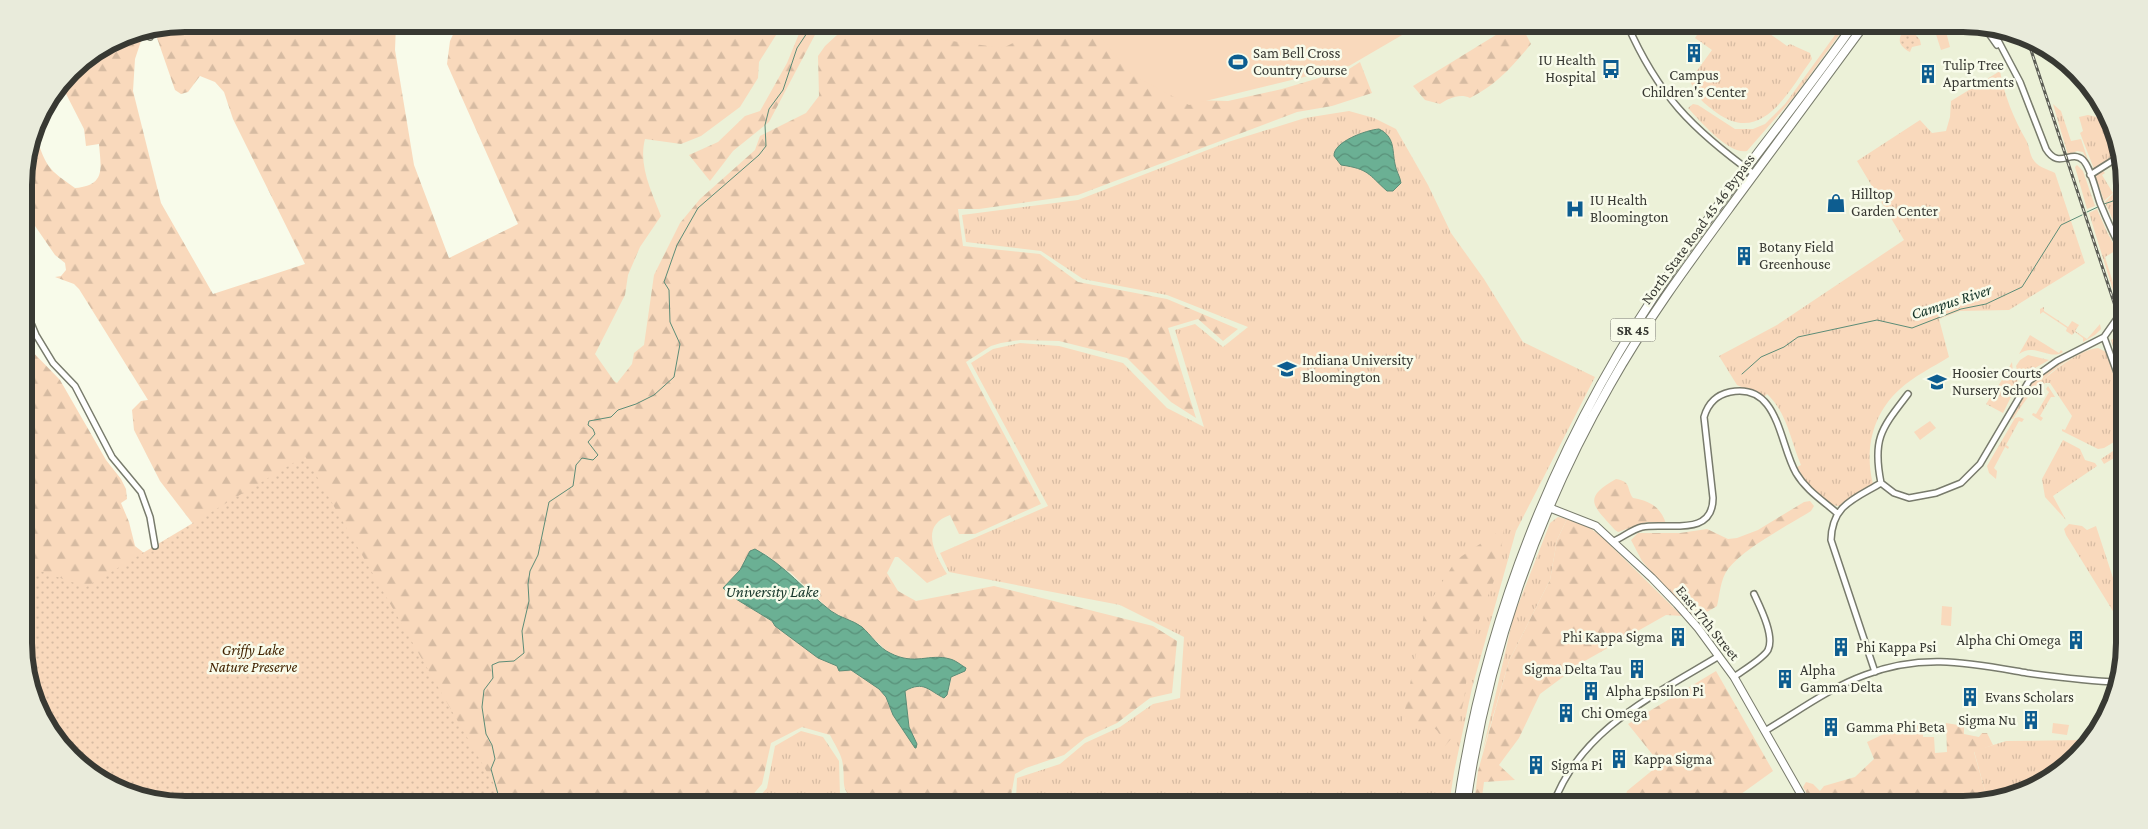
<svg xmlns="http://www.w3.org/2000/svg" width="2148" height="829" font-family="'Crimson Pro',serif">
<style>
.built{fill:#ecf1d8}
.grass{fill:url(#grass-tufts)}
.forest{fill:url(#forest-firs);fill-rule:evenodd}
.park{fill:url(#park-dots)}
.pitch{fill:#f9d9bc}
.water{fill:url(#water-waves);stroke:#5c8c77}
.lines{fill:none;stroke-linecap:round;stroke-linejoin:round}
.stream{stroke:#5c8c77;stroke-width:1}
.minor-casing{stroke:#787b6c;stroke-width:8}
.major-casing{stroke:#787b6c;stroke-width:9}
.highway-casing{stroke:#787b6c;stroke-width:10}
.minor{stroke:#fff;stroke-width:5}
.major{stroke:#fff;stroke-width:7}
.highway{stroke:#fff;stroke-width:8}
.rail-casing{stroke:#5c5d55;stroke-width:3}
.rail{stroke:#f8fbea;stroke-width:1;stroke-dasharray:4;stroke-linecap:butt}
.labels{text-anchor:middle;stroke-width:5;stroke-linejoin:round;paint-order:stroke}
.shield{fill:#f8fbea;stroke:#72736a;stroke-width:1}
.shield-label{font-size:14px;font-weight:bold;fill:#383933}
.poi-label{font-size:15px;fill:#383933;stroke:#f8fbea;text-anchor:start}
.street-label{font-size:15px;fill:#383933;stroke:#f8fbea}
.park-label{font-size:15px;font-style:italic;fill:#422300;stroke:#f8fbea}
.water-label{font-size:16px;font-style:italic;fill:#143428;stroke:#f8fbea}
.rim{fill:none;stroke:#383933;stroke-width:6}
</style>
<defs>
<pattern id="grass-tufts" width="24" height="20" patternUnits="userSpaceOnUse" patternTransform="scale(1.25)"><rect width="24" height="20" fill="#f9d9bc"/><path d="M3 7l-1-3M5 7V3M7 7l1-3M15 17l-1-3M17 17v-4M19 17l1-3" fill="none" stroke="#d6bba2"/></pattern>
<pattern id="forest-firs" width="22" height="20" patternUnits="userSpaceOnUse" patternTransform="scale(1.25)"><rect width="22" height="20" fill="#f9d9bc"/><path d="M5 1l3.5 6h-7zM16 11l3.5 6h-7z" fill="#d6bba2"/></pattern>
<pattern id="park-dots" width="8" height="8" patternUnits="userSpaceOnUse" patternTransform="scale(1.25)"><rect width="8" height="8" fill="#f9d9bc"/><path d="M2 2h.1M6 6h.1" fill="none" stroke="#d6bba2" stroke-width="1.8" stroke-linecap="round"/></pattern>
<pattern id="water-waves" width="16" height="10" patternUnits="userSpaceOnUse" patternTransform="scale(1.25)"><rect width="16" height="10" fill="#6bb094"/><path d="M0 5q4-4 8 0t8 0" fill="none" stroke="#599079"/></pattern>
</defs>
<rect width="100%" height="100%" fill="#f8fbea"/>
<path class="built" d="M482,24h1481l50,8 12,12 4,-2 55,37 24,35 15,50 1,480 -8,52 -25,46 -30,30 -46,25 -42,8h-1467l89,-523z"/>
<path class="grass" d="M1704,24h52l31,22 3,-2 20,9 2,6c-23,31 -49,87 -95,54 -17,-13 -20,-15 -28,-35l7,-6 16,-22 -17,-12z
M1843,24h4l-53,73 -47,54c-18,4 -47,-30 -59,-43l5,-4 5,1 37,24h18l12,-5 20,-20z
M2000,71c4,24 14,48 26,69 4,7 3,15 9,22 4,5 14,8 20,11l30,90 -76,47 -49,1 -21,8 10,38c-16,10 -35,19 -49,32 -27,24 -36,60 -27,95l-33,22c-16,1 -36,-26 -43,-39l4,-2c-11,-25 -13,-51 -34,-71l-3,3 -27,-12 -18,-29 58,-31 127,-85 -47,-79 63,-41 12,13 14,-2 4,-14 1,-16z
M2053,104l8,7 10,30 10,-2 10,30 -8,-17 -6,-1 -9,4z
M1349,111l25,7 22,11 32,56 23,48 33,46 39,63 72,35 -79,154 -44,157 -18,84 -5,33h-439l6,-5 1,-22 43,-14 25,-21 35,-16 33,-23 27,-6 4,-61 -64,-32 -171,-33 -9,-19 108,-47 -77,-143 22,-14 27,-6 39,3 64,17 44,45 37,19 -29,-97 20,-6 28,23 25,-20 -81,-32 -84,-16 -42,-28 -75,-9 -4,-27 116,-15 150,-58 77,-24z
M2088,115l9,2 14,9 9,28 -26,15 -14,-36 3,-2 -4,-14z
M2077,165l6,6 12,35 -8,3 -12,-42z
M2103,171l2,2 -3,2 11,18 -9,8 -9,-26z
M2123,190v26l-10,4 -8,-18 8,-8 2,1z
M2097,209l10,23 16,29v4l-8,-14 -10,6 15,48 -2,1c-10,-31 -19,-61 -29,-93z
M2044,307v4l24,16 4,-6 7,4 -4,6 12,8 13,-15 1,5 -6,6 -12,7v-4l-8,-6 -3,3 -6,-4 1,-3 -24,-16 -3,2v-5z
M2030,335l29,18 2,-3 2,2c-13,9 -29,-10 -44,2z
M2093,345l-1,2c-37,17 -58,38 -79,72l-2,-1c7,-12 13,-26 22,-37 16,-16 40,-26 60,-36z
M2098,348l8,4 18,54v30l-20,12 -6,1 -36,-18v-2l3,1 7,-14 -22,-33h-5l-4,5 -4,-2c13,-13 43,-37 61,-38z
M2028,355l21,5 -21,12 -5,8 -5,-7 -2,-7 4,-6z
M2012,362l1,11 7,12h-3l-14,28 -17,-9 16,-24 2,1 4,-6 -2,-2z
M2048,386l7,11h-4l-11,19 3,2 -2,3 -9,-6 1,-2 3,1 13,-22 -3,-3z
M2019,417l5,2 -2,3 -3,-1 -13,24 3,2 -1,2 -3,-2 -11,21 3,3 -1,8 -7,-6 -2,-7 28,-48z
M2063,440l17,9 5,11 10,3 2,3 -44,30 13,24 -21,-23 -3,-18z
M2122,445l2,7 -20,12 -3,-5z
M1558,517l9,2 -10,21 -7,40 -41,81 -27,93 31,-136 37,-95z
M2069,524l13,2 5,4 9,-4 19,58 9,-3v48l-58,-94 -2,-6z
M801,731l22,6 16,24 1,34 13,10h-101l15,-17 8,-42z
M2083,740l7,2 -29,30 -46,25 -25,5 -3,-4 -13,-47 32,-10z"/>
<path class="forest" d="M215,24h181l-1,26 19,115 35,93 69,-34 -71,-160 3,-23 8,-17h325l-24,38 -1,16 -18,29 -39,29 -20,8 -36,-5c-7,27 7,53 16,77l-21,31 -12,28 -3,20 -30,59 19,27 3,2 15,-19 2,-11 10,-8 10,-70 26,-52 20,-24 55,-49 5,-14 46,-23 13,-17 -1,-40 7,-10 12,-11 51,-6 207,-5 99,76 34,1 54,-12 67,-20 11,-7 12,31 -40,13 -35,6 -219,83 -99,14h-21l5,37 77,8 38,28 89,17 71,30 -15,12 -25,-22 -30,9 28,90 -25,-16 -44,-44 -68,-17 -39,-1 -19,3 -10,3 -25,16 75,142 -66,30h-16l-9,-19c-31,11 -15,39 -3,59l-20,9 -29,-26h-3l-8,16 11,18 18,10 78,-15 159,40 24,15 -5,52 -22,5 -33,25 -32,15 -21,17 -38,13 -11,6 -4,22 -6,9h-145c-23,-17 -13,-20 -18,-45 -2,-8 -8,-17 -12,-25l-28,-8 -31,16 -9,41 -18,21h-559l-52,-8 -69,-47 -37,-75 -2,-331 35,36 46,80 15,19 5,10 1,10 -6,4 8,19 6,24 22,17 46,-26 -43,-56 -26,-51 -2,-20 9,-9 7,-1 -69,-111 -5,-5 -19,-7 6,-1 5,-6 -1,-7 -10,-8 -31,-45v-23l6,-9 4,-29 6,-1c8,23 16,26 35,40 31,-3 26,-19 24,-44l-13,2 -2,-17 -22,-43 17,-22 45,-28 20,-4 -9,27 -2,32 28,112 52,91 92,-30 -72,-145 -9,-27 -9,-10 -15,-6 -12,16 -7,2 -6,-4 -19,-55c9,-13 25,-6 38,-7 7,-1 14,-3 21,-4zM753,549l14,6 11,11 12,6 42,40 28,14 29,27 16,6 10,1 35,-1 16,9 -1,3 -14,6 -2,14 -10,5c-9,-10 -22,-12 -34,-5l4,36 8,17 -10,-8 -14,-21 -7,-18 -7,-8 -28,-19 -12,1 -2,-5 -19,-8 -43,-32 -3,-5 -36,-22 -13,-11 17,-18z
M803,24h23l-9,7 -48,91 -36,29 -23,30 -21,-26 29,-13 27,-26 15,-5 27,-48z
M1521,25l10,19c-19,23 -35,41 -61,54 -10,-5 -21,0 -30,6l-15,-4 -12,-14 91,-56z
M2116,337l7,9v34l-12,-40z
M1616,479c16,3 10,9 17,19 17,3 28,9 33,26l-19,-2 -29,10 -3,-2c-20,-23 -35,-31 1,-51z
M1810,501l4,5 -3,5c-24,15 -67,37 -83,58 -8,11 -8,25 -11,37 -11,7 -18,11 -31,6l-44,-51 -11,-21 7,-7h42l27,-4 21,10 9,-1 21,-8 46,-28z
M1567,519l23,9 12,9 80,79 -16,-1 -83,47 -43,32 -21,44 -20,27 16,15 -31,2 -3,23h-7l4,-34 31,-110 41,-81 7,-40z
M1504,528l-5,40 -17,43 -12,40 -6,49 -8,33 -16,19c5,-32 -16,-27 -38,-28l23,-114 31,-50z
M1716,671l57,100 -43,31 1,3h-108l4,-14 33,-27 -32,-40z
M1907,723l16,2v12h11l1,16 12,-1 -1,-29 18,3v8l15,3 3,-4h5l6,12 -19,7 13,46 3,4 -17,3h-160l-10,-18 3,-5 7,2 7,7 4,-5 31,-9 19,-18 -7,-17z"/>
<path class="park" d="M1905,32l9,1 6,7 1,5 -9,2 -2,5c-7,-4 -13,-9 -9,-17z
M305,456l201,349h-321l-52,-8 -69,-47 -37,-75 -1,-109 60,21z"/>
<path class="pitch" d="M887,24h164l-48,24 -117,-16z
M1090,24h331l-72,42 -160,39 -58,-31z
M1944,24l6,23 -9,3 -8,-25z
M1930,421l6,7 -16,12 -6,-8z
M1942,606l10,1 -1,19 -10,-1z
M2053,723l16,2 -2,10 -15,-2z"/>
<path class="water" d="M1379,129c16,8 13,20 16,35 1,7 5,12 6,19l-8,8h-6c-19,-17 -18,-22 -46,-26l-7,-9c-1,-14 32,-26 45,-27z
M755,549c30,16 50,42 76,62 9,7 22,9 31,16 9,8 17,21 28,26 25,13 39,0 60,6 5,1 11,6 16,9l-1,3 -14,6 -4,18 -3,3c-15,-7 -20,-18 -39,-7l4,36 8,17 -1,4h-1l-22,-33 -7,-18 -7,-8 -28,-19 -12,1 -2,-5 -19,-8 -43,-32 -3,-5 -36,-22 -13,-11 17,-18 10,-19z"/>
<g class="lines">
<path class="stream" d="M2104,204l9,-3 2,-4 8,-3
M2087,212l13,-6
M1742,374l19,-17 23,-10 14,-10 79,-17 35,8 49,-19 25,-5 36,-17 39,-62 21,-10
M429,803h9l3,2
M501,805l-10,-36 4,-10 -3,-14 -6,-11 -4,-27 2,-17 9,-12 -1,-13 7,-3 15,-1 10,-8 -2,-22 7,-30 -1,-17 2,-13 8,-16 11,-53 24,-16 3,-21 6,-7 11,2 5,-5 -10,-13 7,-8 -2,-5 -5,-4 1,-4 22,-4 7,-7 18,-6 18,-9 20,-18 6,-33 -10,-22 -1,-32 -5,-8 13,-37 21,-37 61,-53 7,-9 -1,-21 4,-16 14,-19 14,-42 16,-24"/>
<g class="minor-casing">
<path id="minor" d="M1627,24c31,71 65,105 127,150
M1985,28l12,17
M1992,29l28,53 26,67c13,21 24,0 37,11 8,8 13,32 17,43 7,17 14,33 23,49
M150,37l2,-7
M2090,175l30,-19
M25,309l11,26 17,28 22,23 37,71 29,35 9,25 5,29
M2104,337l20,55
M1881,483c-9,-45 1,-55 27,-89
M1614,541c9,-4 19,-12 28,-14 24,-5 71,11 71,-29l-9,-81c4,-14 12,-22 26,-25 49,-10 49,52 66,81 10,17 26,27 41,40
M1875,672l-44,-132c1,-35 23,-41 50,-57l13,10 15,5 27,-5 25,-10 19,-19 49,-83 28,-20 47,-24 19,-27
M1734,677c8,-6 30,-19 34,-27 7,-14 -8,-43 -14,-56
M1765,731c32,-19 64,-43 100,-56 58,-22 103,-12 162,-2 30,4 60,8 91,9
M1553,805c27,-76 102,-110 166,-149"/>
</g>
<g class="major-casing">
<path id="major" d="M1545,506l51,20 56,52 25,26 21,24 36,49 73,128"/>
</g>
<g class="highway-casing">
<path id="highway" d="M1458,805c28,-195 105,-380 218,-541 57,-82 121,-159 178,-240
M1466,805c21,-147 70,-291 144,-420 36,-64 79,-122 123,-182 44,-60 88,-120 132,-179"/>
</g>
<use href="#minor" class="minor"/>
<use href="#major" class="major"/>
<use href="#highway" class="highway"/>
<g class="rail-casing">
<path id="rail" d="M2028,41l95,289"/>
</g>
<use href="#rail" class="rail"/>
</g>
<defs>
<g id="building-bare" transform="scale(1.5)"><path d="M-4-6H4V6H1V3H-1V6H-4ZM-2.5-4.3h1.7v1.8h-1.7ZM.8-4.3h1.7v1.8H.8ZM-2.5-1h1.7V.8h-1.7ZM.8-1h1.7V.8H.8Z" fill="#0d5d90" stroke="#f8fbea" stroke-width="2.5" paint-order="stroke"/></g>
<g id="stadium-bare" transform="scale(1.5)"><path d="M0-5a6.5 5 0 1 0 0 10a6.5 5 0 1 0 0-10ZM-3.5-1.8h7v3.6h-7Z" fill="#0d5d90" stroke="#f8fbea" stroke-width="2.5" paint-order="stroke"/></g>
<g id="bus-bare" transform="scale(1.5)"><path d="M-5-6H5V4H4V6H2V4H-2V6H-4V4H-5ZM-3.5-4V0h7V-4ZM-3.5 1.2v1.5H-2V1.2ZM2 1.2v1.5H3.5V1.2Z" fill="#0d5d90" stroke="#f8fbea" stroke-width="2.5" paint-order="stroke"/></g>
<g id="shop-bare" transform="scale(1.5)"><path d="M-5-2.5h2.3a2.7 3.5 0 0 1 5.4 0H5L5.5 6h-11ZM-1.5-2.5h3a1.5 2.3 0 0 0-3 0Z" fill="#0d5d90" stroke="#f8fbea" stroke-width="2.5" paint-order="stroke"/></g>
<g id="hospital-bare" transform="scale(1.5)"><path d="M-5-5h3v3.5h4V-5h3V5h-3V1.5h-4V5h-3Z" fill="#0d5d90" stroke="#f8fbea" stroke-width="2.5" paint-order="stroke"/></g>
<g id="university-bare" transform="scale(1.5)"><path d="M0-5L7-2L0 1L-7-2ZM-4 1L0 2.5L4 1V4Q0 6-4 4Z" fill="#0d5d90" stroke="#f8fbea" stroke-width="2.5" paint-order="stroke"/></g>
<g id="school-bare" transform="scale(1.5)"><path d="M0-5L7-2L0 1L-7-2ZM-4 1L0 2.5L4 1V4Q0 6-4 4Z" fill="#0d5d90" stroke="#f8fbea" stroke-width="2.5" paint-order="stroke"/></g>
</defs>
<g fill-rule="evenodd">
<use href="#building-bare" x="1694" y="53"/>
<use href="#stadium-bare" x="1238" y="62"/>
<use href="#bus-bare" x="1611" y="69"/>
<use href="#building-bare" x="1928" y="74"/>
<use href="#shop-bare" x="1836" y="203"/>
<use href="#hospital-bare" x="1575" y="209"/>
<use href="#building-bare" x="1744" y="256"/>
<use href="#university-bare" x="1287" y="369"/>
<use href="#school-bare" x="1937" y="382"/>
<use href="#building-bare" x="1678" y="637"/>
<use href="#building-bare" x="2076" y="640"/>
<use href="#building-bare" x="1841" y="647"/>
<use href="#building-bare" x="1637" y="669"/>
<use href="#building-bare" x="1785" y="679"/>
<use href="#building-bare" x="1591" y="691"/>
<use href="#building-bare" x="1970" y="697"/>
<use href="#building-bare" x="1566" y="713"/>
<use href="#building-bare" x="2031" y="720"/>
<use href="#building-bare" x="1831" y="727"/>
<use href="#building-bare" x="1619" y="759"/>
<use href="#building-bare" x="1536" y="765"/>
</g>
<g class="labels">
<rect class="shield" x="1610.5" y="318.5" width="45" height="23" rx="4"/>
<g class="shield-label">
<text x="1633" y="335">SR 45</text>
</g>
<g class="poi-label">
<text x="1253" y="58">Sam Bell Cross<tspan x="1253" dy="17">Country Course</tspan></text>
<text x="1596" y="65" text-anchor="end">IU Health<tspan x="1596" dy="17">Hospital</tspan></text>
<text x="1943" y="70">Tulip Tree<tspan x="1943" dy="17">Apartments</tspan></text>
<text x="1694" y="80" text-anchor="middle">Campus<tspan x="1694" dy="17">Children's Center</tspan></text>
<text x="1851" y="199">Hilltop<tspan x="1851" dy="17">Garden Center</tspan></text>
<text x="1590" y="205">IU Health<tspan x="1590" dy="17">Bloomington</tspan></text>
<text x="1759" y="252">Botany Field<tspan x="1759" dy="17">Greenhouse</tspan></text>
<text x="1302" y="365">Indiana University<tspan x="1302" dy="17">Bloomington</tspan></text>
<text x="1952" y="378">Hoosier Courts<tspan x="1952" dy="17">Nursery School</tspan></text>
<text x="1663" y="642" text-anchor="end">Phi Kappa Sigma</text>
<text x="2061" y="645" text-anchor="end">Alpha Chi Omega</text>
<text x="1856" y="652">Phi Kappa Psi</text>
<text x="1622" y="674" text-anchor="end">Sigma Delta Tau</text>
<text x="1800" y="675">Alpha<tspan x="1800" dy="17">Gamma Delta</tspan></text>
<text x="1606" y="696">Alpha Epsilon Pi</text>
<text x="1985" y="702">Evans Scholars</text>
<text x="1581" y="718">Chi Omega</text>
<text x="2016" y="725" text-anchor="end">Sigma Nu</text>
<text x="1846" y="732">Gamma Phi Beta</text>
<text x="1634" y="764">Kappa Sigma</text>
<text x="1551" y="770">Sigma Pi</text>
</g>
<g class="street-label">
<text transform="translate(1698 229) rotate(-54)" y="5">North State Road 45 46 Bypass</text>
<text transform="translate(1708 623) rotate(51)" y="5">East 17th Street</text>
</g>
<g class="park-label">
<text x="253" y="655">Griffy Lake<tspan x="253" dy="17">Nature Preserve</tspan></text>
</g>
<g class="water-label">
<text transform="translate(1951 301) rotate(-18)" y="6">Campus River</text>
<text x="772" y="597">University Lake</text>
</g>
</g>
<path d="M0 0H2148V829H0ZM185 32H1963A153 153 0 0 1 2116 185V643A153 153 0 0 1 1963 796H185A153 153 0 0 1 32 643V185A153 153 0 0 1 185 32Z" fill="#e9ebdb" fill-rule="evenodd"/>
<path class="rim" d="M185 32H1963A153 153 0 0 1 2116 185V643A153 153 0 0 1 1963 796H185A153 153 0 0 1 32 643V185A153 153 0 0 1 185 32Z"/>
</svg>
